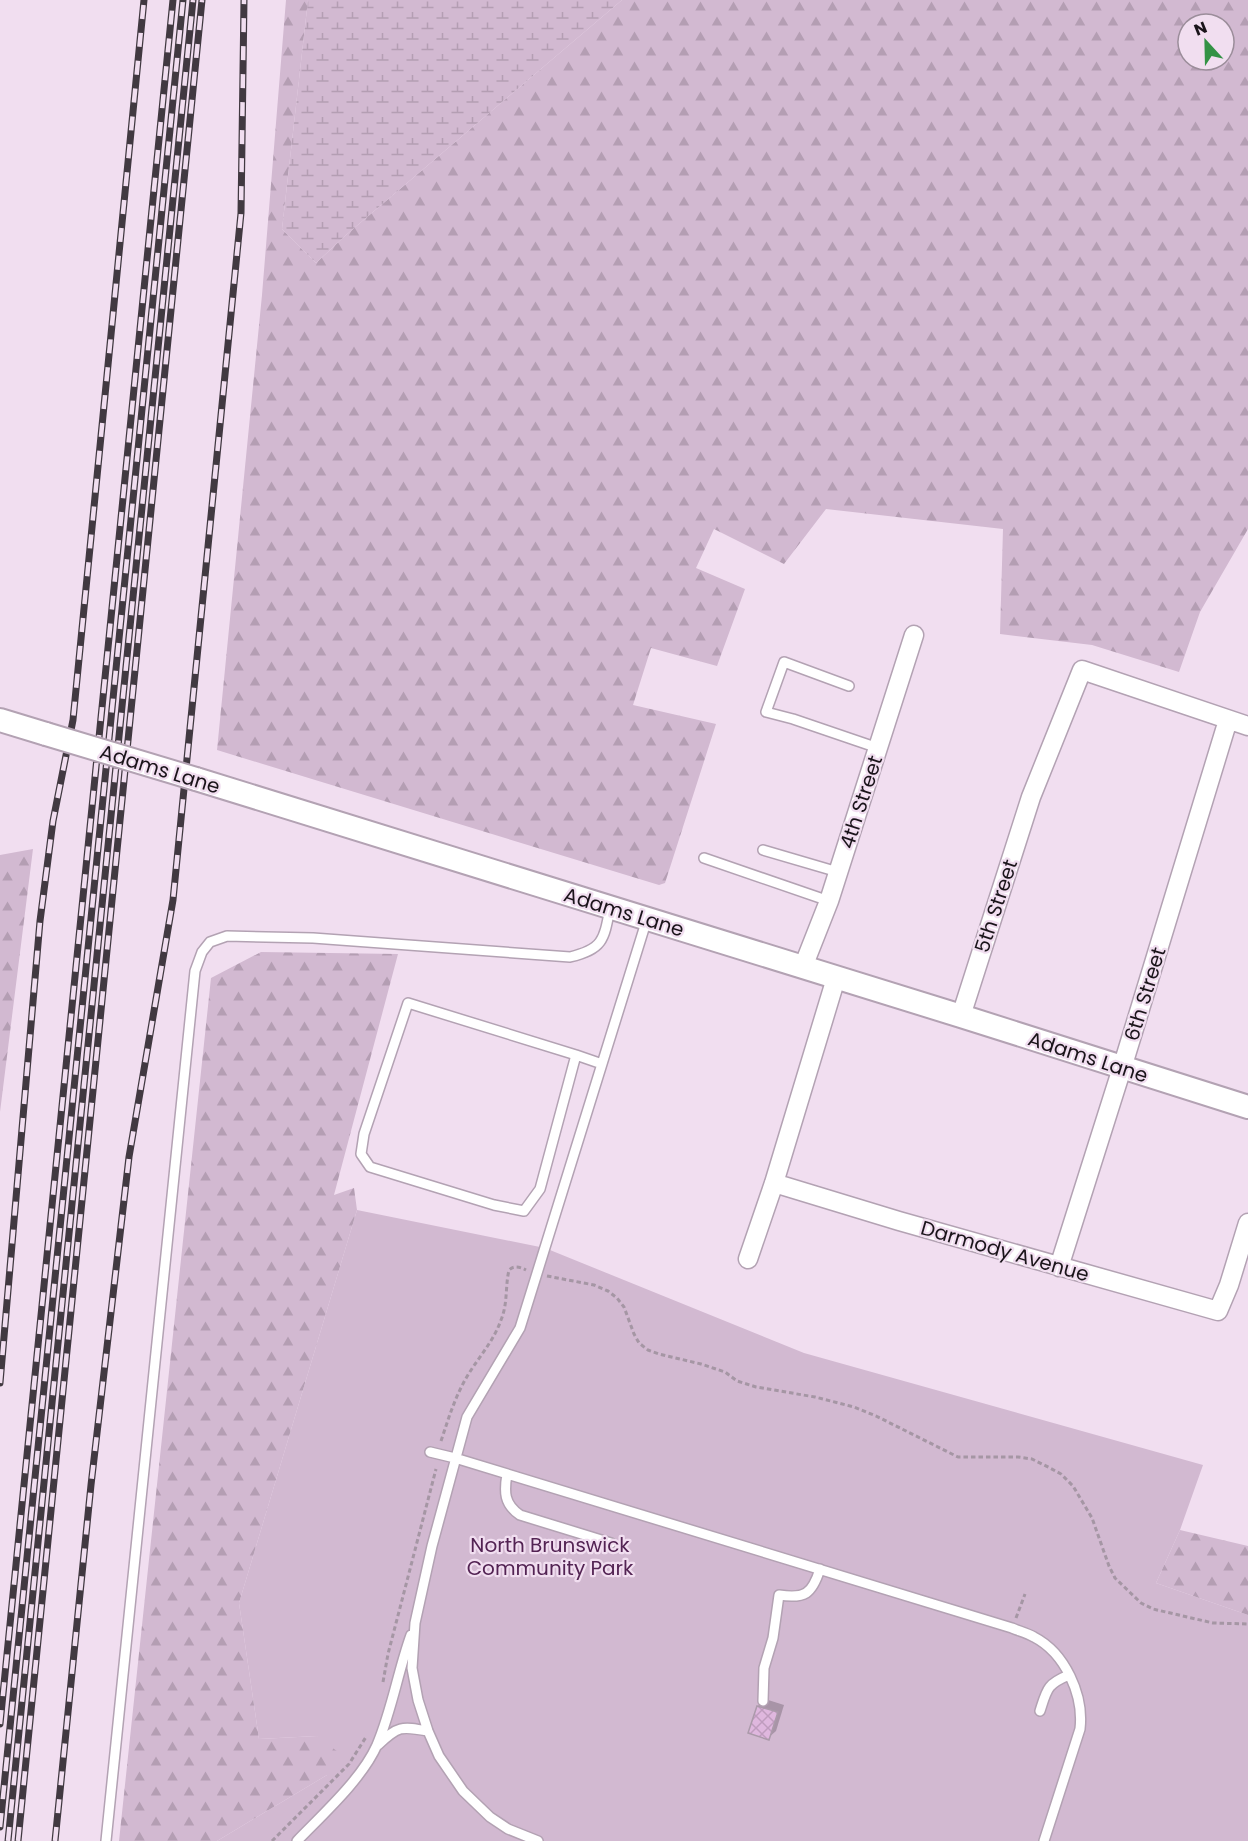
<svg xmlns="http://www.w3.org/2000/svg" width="1248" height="1841" font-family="Poppins,sans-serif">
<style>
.green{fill:#d2b9d1}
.forest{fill:url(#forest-firs);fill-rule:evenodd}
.wetland{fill:url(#wetland-marsh)}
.shadow{fill:#0003}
.building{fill:url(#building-cross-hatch);stroke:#ab9aaa;stroke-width:1.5}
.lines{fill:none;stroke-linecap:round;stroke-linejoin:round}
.service-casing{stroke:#b3a2b3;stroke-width:12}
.minor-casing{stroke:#b3a2b3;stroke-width:21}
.tertiary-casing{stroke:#b3a2b3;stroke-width:26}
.path{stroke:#a596a4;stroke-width:3;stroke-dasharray:4.5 3;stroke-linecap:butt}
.service{stroke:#fff;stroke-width:9}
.minor{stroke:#fff;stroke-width:18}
.tertiary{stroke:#fff;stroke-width:22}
.rail-casing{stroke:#413941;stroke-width:7}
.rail{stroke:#f1def0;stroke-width:4.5;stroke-dasharray:14;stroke-linecap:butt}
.tertiary-bridge-casing{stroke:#b3a2b3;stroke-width:26;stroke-linecap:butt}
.tertiary-bridge{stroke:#fff;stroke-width:22}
.labels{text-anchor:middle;stroke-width:4.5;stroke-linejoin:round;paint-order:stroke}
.street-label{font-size:20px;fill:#1a141a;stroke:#f1def0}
.park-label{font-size:20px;fill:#532353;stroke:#f1def0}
</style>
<defs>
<pattern id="forest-firs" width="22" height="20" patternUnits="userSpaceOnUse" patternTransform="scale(1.5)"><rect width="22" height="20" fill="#d2b9d1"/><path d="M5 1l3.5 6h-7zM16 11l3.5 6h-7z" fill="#b49eb3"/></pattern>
<pattern id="wetland-marsh" width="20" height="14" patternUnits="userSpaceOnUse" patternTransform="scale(1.5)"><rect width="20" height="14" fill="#d2b9d1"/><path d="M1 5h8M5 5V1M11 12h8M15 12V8" fill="none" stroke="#b49eb3"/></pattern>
<pattern id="building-cross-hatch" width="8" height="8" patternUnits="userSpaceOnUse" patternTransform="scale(1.5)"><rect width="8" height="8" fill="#dfb7de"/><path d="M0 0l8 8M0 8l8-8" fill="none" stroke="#bf9cbe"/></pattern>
</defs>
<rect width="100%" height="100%" fill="#f1def0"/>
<path class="green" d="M357,1210l188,38 259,105 399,112 -23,65 -24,53 92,32v226h-1031l110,-66 -10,-39 -58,3 -20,-136z"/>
<path class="forest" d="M286,0h22l-26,229 34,34 30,-28 276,-235h626v529l-48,83 -21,60 -87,-27 -92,-11 3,-105 -177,-20 -42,55 -70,-35 -18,39 49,21 -28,77 -66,-18 -18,57 83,19 -51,159 -6,2 -442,-135 45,-455zM1188,24h36v36h-36z
M33,849l-33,263v-257z
M261,952l137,2 -64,241 20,-7 3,22 -118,393 20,136 58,-3 25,19 -15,20 -110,66h-98l92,-863z
M1180,1530l68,16v69l-92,-32z"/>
<path class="wetland" d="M308,0h314l-276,235 -30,28 -34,-34z"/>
<path class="shadow" d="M765,1699l19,6 -8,26 -8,7 -10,-32z"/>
<path class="building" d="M757,1706l21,6 -9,28 -21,-7z"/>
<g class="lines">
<g class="service-casing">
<path id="service" d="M849,686l-65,-24 -18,50 27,7 85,29
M763,850l75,22
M704,858l125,43
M576,1055l-36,134 -16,22 -30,-6 -124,-38 -9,-13 3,-20 44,-131 168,52 26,9
M430,1452l25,6 557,170c7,3 15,5 22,9 31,16 50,58 46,92l-36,112
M507,1474c-3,18 -3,30 13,41l91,28
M763,1701l1,-33 9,-30 6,-43c26,4 33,-1 41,-26
M1040,1711c7,-22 7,-27 29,-36
M378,1745c20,-19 23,-19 50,-14
M106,1841l89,-870 7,-19 8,-10 17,-6 86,2 257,19c33,-8 34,-17 40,-49
M297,1841c26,-27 65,-62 80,-96 15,-35 21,-74 34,-110
M538,1841l-30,-12 -18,-12 -27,-26 -24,-35 -11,-25 -10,-31 -6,-32 3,-45 17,-77 35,-129 53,-89 127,-409"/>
</g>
<g class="minor-casing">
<path id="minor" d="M803,967l26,-66 85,-266
M961,1016l70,-219 51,-127 166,56
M774,1183l125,38 319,90 11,-26 19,-62
M748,1259l26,-76 62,-205
M1059,1267l63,-199 106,-348"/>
</g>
<g class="tertiary-casing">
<path id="tertiary" d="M0,720l46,14
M196,779l765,237 287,91"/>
</g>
<path class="path" d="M547,1276l47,9 14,6 9,7 7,9 10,27 5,9 9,7 11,4 42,10 24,8 12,9 19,6 59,10 39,10 22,9 82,41h60l14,2 18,9 11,6 12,12 19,32 17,48 6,12 26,25 12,6 60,14 35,1
M441,1441c7,-21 13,-41 24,-61 11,-20 28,-37 36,-60 7,-17 4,-33 8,-50 5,-5 11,-3 17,0
M1016,1618l9,-24
M383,1682l5,-28 48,-185
M272,1841l77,-77 17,-27"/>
<use href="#service" class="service"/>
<use href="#minor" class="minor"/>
<use href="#tertiary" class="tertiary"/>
<g class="rail-casing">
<path id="rail" d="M0,1383l40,-462 13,-100 20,-101 71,-720
M0,1724l173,-1724
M0,1827l183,-1827
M8,1841l185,-1841
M18,1841l184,-1841
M55,1841l36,-356 38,-328 44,-257 68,-687 3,-213"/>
</g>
<use href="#rail" class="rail"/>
<g class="tertiary-bridge-casing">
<path id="tertiary-bridge" d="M46,734l150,45"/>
</g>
<use href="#tertiary-bridge" class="tertiary-bridge"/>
</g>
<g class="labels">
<g class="street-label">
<text transform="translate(160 769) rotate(17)" y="7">Adams Lane</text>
<text transform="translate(861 802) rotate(-72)" y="7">4th Street</text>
<text transform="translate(996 906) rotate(-72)" y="7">5th Street</text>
<text transform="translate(624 912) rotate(17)" y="7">Adams Lane</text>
<text transform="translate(1145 994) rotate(-73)" y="7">6th Street</text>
<text transform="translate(1088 1057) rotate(18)" y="7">Adams Lane</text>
<text transform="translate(1005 1251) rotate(16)" y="7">Darmody Avenue</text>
</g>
<g class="park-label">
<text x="550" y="1552">North Brunswick<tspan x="550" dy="23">Community Park</tspan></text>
</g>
</g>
<g transform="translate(1206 42) rotate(338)"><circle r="28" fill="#f1def0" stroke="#9b8d9a" stroke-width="1.5"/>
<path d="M0-4.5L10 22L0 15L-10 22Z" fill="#339245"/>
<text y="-9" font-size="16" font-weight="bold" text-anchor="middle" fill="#1a141a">N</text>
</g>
</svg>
